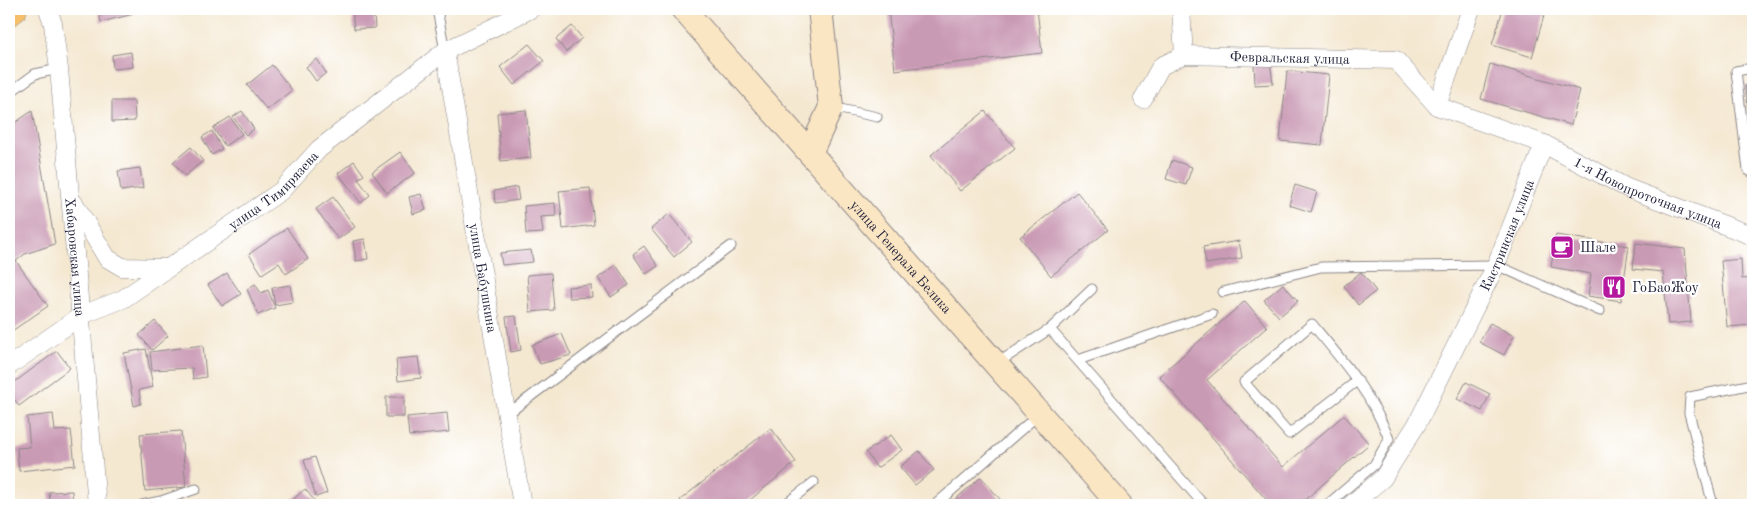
<svg xmlns="http://www.w3.org/2000/svg" width="1762" height="514" font-family="'Old Standard TT',serif">
<style>
.building{fill:#c99ab4}
.lines{fill:none;stroke-linecap:round;stroke-linejoin:round}
.service-casing{stroke:#8b8586;stroke-width:11}
.minor-casing{stroke:#8b8586;stroke-width:19}
.secondary-casing{stroke:#8b8586;stroke-width:26}
.primary-casing{stroke:#8b8586;stroke-width:29}
.service{stroke:#fff;stroke-width:9}
.minor{stroke:#fff;stroke-width:18}
.secondary{stroke:#fbe6c4;stroke-width:24}
.primary{stroke:#f6c06b;stroke-width:28}
.labels{text-anchor:middle;stroke-width:4.5;stroke-linejoin:round;paint-order:stroke}
.street-label{font-size:14px;fill:#22223b;stroke:#fff}
.poi-label{font-size:14px;fill:#22223b;stroke:#fff;text-anchor:start}
</style>
<rect width="100%" height="100%" fill="#fff"/>
<filter id="ink" filterUnits="userSpaceOnUse"><feTurbulence type="fractalNoise" baseFrequency=".02" numOctaves="2"/><feDisplacementMap in="SourceGraphic" scale="10" xChannelSelector="R" yChannelSelector="G"/><feConvolveMatrix kernelMatrix="1 2 1 2 8 2 1 2 1" color-interpolation-filters="sRGB"/></filter>
<filter id="wash" filterUnits="userSpaceOnUse"><feTurbulence type="fractalNoise" baseFrequency=".0096" numOctaves="4" result="noise"/><feDisplacementMap in="SourceGraphic" scale="20" xChannelSelector="R" yChannelSelector="G"/><feGaussianBlur stdDeviation="1.12" result="paint"/><feColorMatrix in="noise" values="0 0 0 0 0 0 0 0 0 0 0 0 0 0 0 0 0 1.4 0 .05"/><feComposite in="paint" operator="in"/></filter>
<g filter="url(#wash)">
<rect width="100%" height="100%" fill="#f4e8d1"/>
<g id="blocks">
<path class="building" d="M98,9h40l-8,6 -29,7z
M352,9h40v4l-18,1 1,14 -21,1z
M888,9h149l5,44 -147,17z
M1503,9h43l-14,48 -40,-12z
M572,26l10,12 -16,14 -10,-13z
M529,44l15,17 -30,24 -14,-18z
M131,52l2,15 -20,2 -1,-14z
M317,59l9,14 -10,8 -10,-14z
M1270,61l3,23 -18,1 -1,-23z
M1490,64l90,26 -9,35 -90,-26z
M272,65l20,25 -25,20 -20,-25z
M1287,71l42,4 -7,70 -42,-4z
M1753,84v50h-1l-7,-48z
M112,101h22l1,20 -23,1z
M526,110l5,48 -30,3 -4,-48z
M32,111l23,133 -30,10 -9,7 32,45 -39,27v-206z
M242,111l12,18 -8,6 -13,-18z
M985,111l30,37 -55,43 -29,-36z
M230,117l12,17 -17,12 -12,-18z
M212,131l10,18 -10,6 -10,-18z
M191,147l12,14 -18,15 -12,-14z
M400,152l15,21 -28,20 -15,-21z
M1172,160l20,7 -6,18 -20,-6z
M354,161l10,14 -6,4 12,16 -9,8 -23,-30z
M140,168l3,20 -22,3 -3,-20z
M1295,185l22,7 -6,20 -22,-7z
M517,187l2,13 -24,3 -1,-12z
M590,188l4,37 -31,4 -4,-38z
M1077,192l31,38 -57,46 -31,-39z
M421,194l5,16 -13,4 -4,-17z
M333,197l22,30 -17,12 -22,-30z
M555,203l1,13 -15,1 2,16 -17,1 -2,-28z
M669,214l23,28 -18,15 -23,-28z
M287,228l21,31 -22,15 -7,-11 -17,11 -13,-20z
M1556,235l73,11 -8,55 -33,-5 3,-22 -40,-7z
M365,239l3,20 -12,2 -3,-20z
M1239,241l3,17 -36,6 -3,-17z
M1636,243l49,6 6,73 -23,2 -5,-52 -30,-3z
M644,246l14,20 -12,8 -13,-20z
M531,250l2,12 -31,3 -2,-12z
M1741,259l1,20 11,-1v47l-26,2 -6,-66z
M616,265l13,20 -18,12 -13,-19z
M1361,272l15,19 -18,14 -14,-19z
M227,273l14,21 -19,12 -14,-21z
M551,273l3,37 -24,2 -3,-37z
M255,284l6,9 7,-3 7,18 -17,7 -11,-26z
M1283,284l15,17 -19,16 -15,-17z
M290,285l3,17 -18,3 -3,-17z
M591,285l1,12 -23,1 -1,-11z
M1245,301l22,26 -60,53 76,87 61,-52 25,29 -70,61h-28l-112,-129z
M516,316l5,34 -10,2 -5,-35z
M155,321l13,15 -16,14 -13,-15z
M1490,323l24,13 -10,19 -25,-13z
M562,334l9,21 -31,9 -8,-19z
M203,345l3,32 -13,2 -1,-11 -40,2 -2,-18z
M146,349l7,38 -14,3 2,14 -7,2 -10,-53z
M57,351l13,17 -51,38 -10,-14v-6z
M418,357l3,21 -23,3 -2,-22z
M1466,382l24,12 -8,17 -25,-12z
M386,397h18v20h-18z
M447,413l2,19 -40,4 -2,-19z
M53,414l2,17 16,-1 4,35 -56,6 -2,-23 13,-1 -3,-30z
M771,428l25,34 -52,43h-61l-3,-5z
M181,431l5,56 -41,4 -5,-57z
M891,435l11,15 -25,18 -11,-16z
M919,451l15,19 -19,15 -15,-18z
M315,457l12,36 -11,4 -12,-37z
M981,477l24,28h-56z
M305,489l13,16h-25l-3,-3z
M72,491l1,14h-23l-1,-13z"/>
</g>
</g>
<g filter="url(#ink)">
<use href="#blocks" fill-opacity="0" stroke="#8b8586" stroke-width="1"/>
<g class="lines">
<g class="service-casing">
<path id="service" d="M437,9l8,42
M1753,68l-17,3 12,99 5,3
M9,93l26,-19 24,-5
M831,107l46,10
M1223,292l98,-25 175,-2 104,46
M1050,329l154,176
M1078,360l134,-46
M996,364l54,-35 42,-40
M506,415l225,-169
M142,505l19,-4 35,-12
M784,505l30,-23
M935,505l104,-91
M1327,505l47,-40 15,-26c-17,-45 -47,-79 -77,-115l-68,58 45,52 69,-54
M1713,505l-24,-92 1,-16 63,-13"/>
</g>
<g class="minor-casing">
<g id="minor">
<path id="s1" d="M48,9l5,15 6,45 38,436"/>
<path d="M1181,9l3,46"/>
<path id="s2" d="M445,51l77,454"/>
<path id="s3" d="M1143,99l18,-33 23,-11 212,5 41,46"/>
<path id="s4" d="M1544,144l83,44 126,48"/>
<path d="M74,203l33,55 15,9 45,1"/>
<path id="s5" d="M9,366l73,-51 41,-16 158,-108 38,-42 126,-98 86,-42"/>
<path id="s6" d="M1351,505l32,-27 34,-54 79,-159 48,-121 -107,-38 34,-97"/>
</g>
</g>
<g class="secondary-casing">
<g id="secondary">
<path id="s7" d="M683,9l437,496"/>
<path d="M810,153l21,-46 -11,-98"/>
</g>
</g>
<g class="primary-casing">
<path id="primary" d="M9,12l4,-3"/>
</g>
<use href="#service" class="service"/>
<use href="#minor" class="minor"/>
<use href="#secondary" class="secondary"/>
<use href="#primary" class="primary"/>
</g>
</g>
<defs>
<g id="cafe-square" transform="scale(1.25)"><rect x="-9" y="-9" width="18" height="18" rx="4" fill="#b5179e" stroke="#fff"/><path d="M-5.5-4.5H6V0H3Q3 3.5 0 3.5H-2.5Q-5.5 3.5-5.5 0ZM3-3.2v2h1.7v-2ZM-6 4.5H4V6H-6Z" fill="#fff"/></g>
<g id="restaurant-square" transform="scale(1.25)"><rect x="-9" y="-9" width="18" height="18" rx="4" fill="#b5179e" stroke="#fff"/><path d="M-5-6h1v4h1v-4h1v4h1v-4h1v5L-1.5 .5V6h-2V.5L-5-1ZM5-6V6H3V1.5H1.5Q1.5-4 5-6Z" fill="#fff"/></g>
</defs>
<g fill-rule="evenodd">
<use href="#cafe-square" x="1562" y="247"/>
<use href="#restaurant-square" x="1614" y="287"/>
</g>
<g class="labels">
<g class="street-label">
<text dy="5" stroke="none"><textPath href="#s3" startOffset="169">Февральская улица</textPath></text>
<text dy="5" stroke="none"><textPath href="#s5" startOffset="319">улица Тимирязева</textPath></text>
<text dy="5" stroke="none"><textPath href="#s4" startOffset="115">1-я Новопроточная улица</textPath></text>
<text dy="5" stroke="none"><textPath href="#s6" startOffset="315">Кастринская улица</textPath></text>
<text dy="5" stroke="none"><textPath href="#s1" startOffset="250">Хабаровская улица</textPath></text>
<text dy="5" stroke="none"><textPath href="#s7" startOffset="330">улица Генерала Белика</textPath></text>
<text dy="5" stroke="none"><textPath href="#s2" startOffset="230">улица Бабушкина</textPath></text>
</g>
<g class="poi-label">
<text x="1580" y="252">Шале</text>
<text x="1632" y="292">ГоБаоЖоу</text>
</g>
</g>
<rect width="1762" height="514" fill="none" stroke="#fff" stroke-width="30"/>
</svg>
